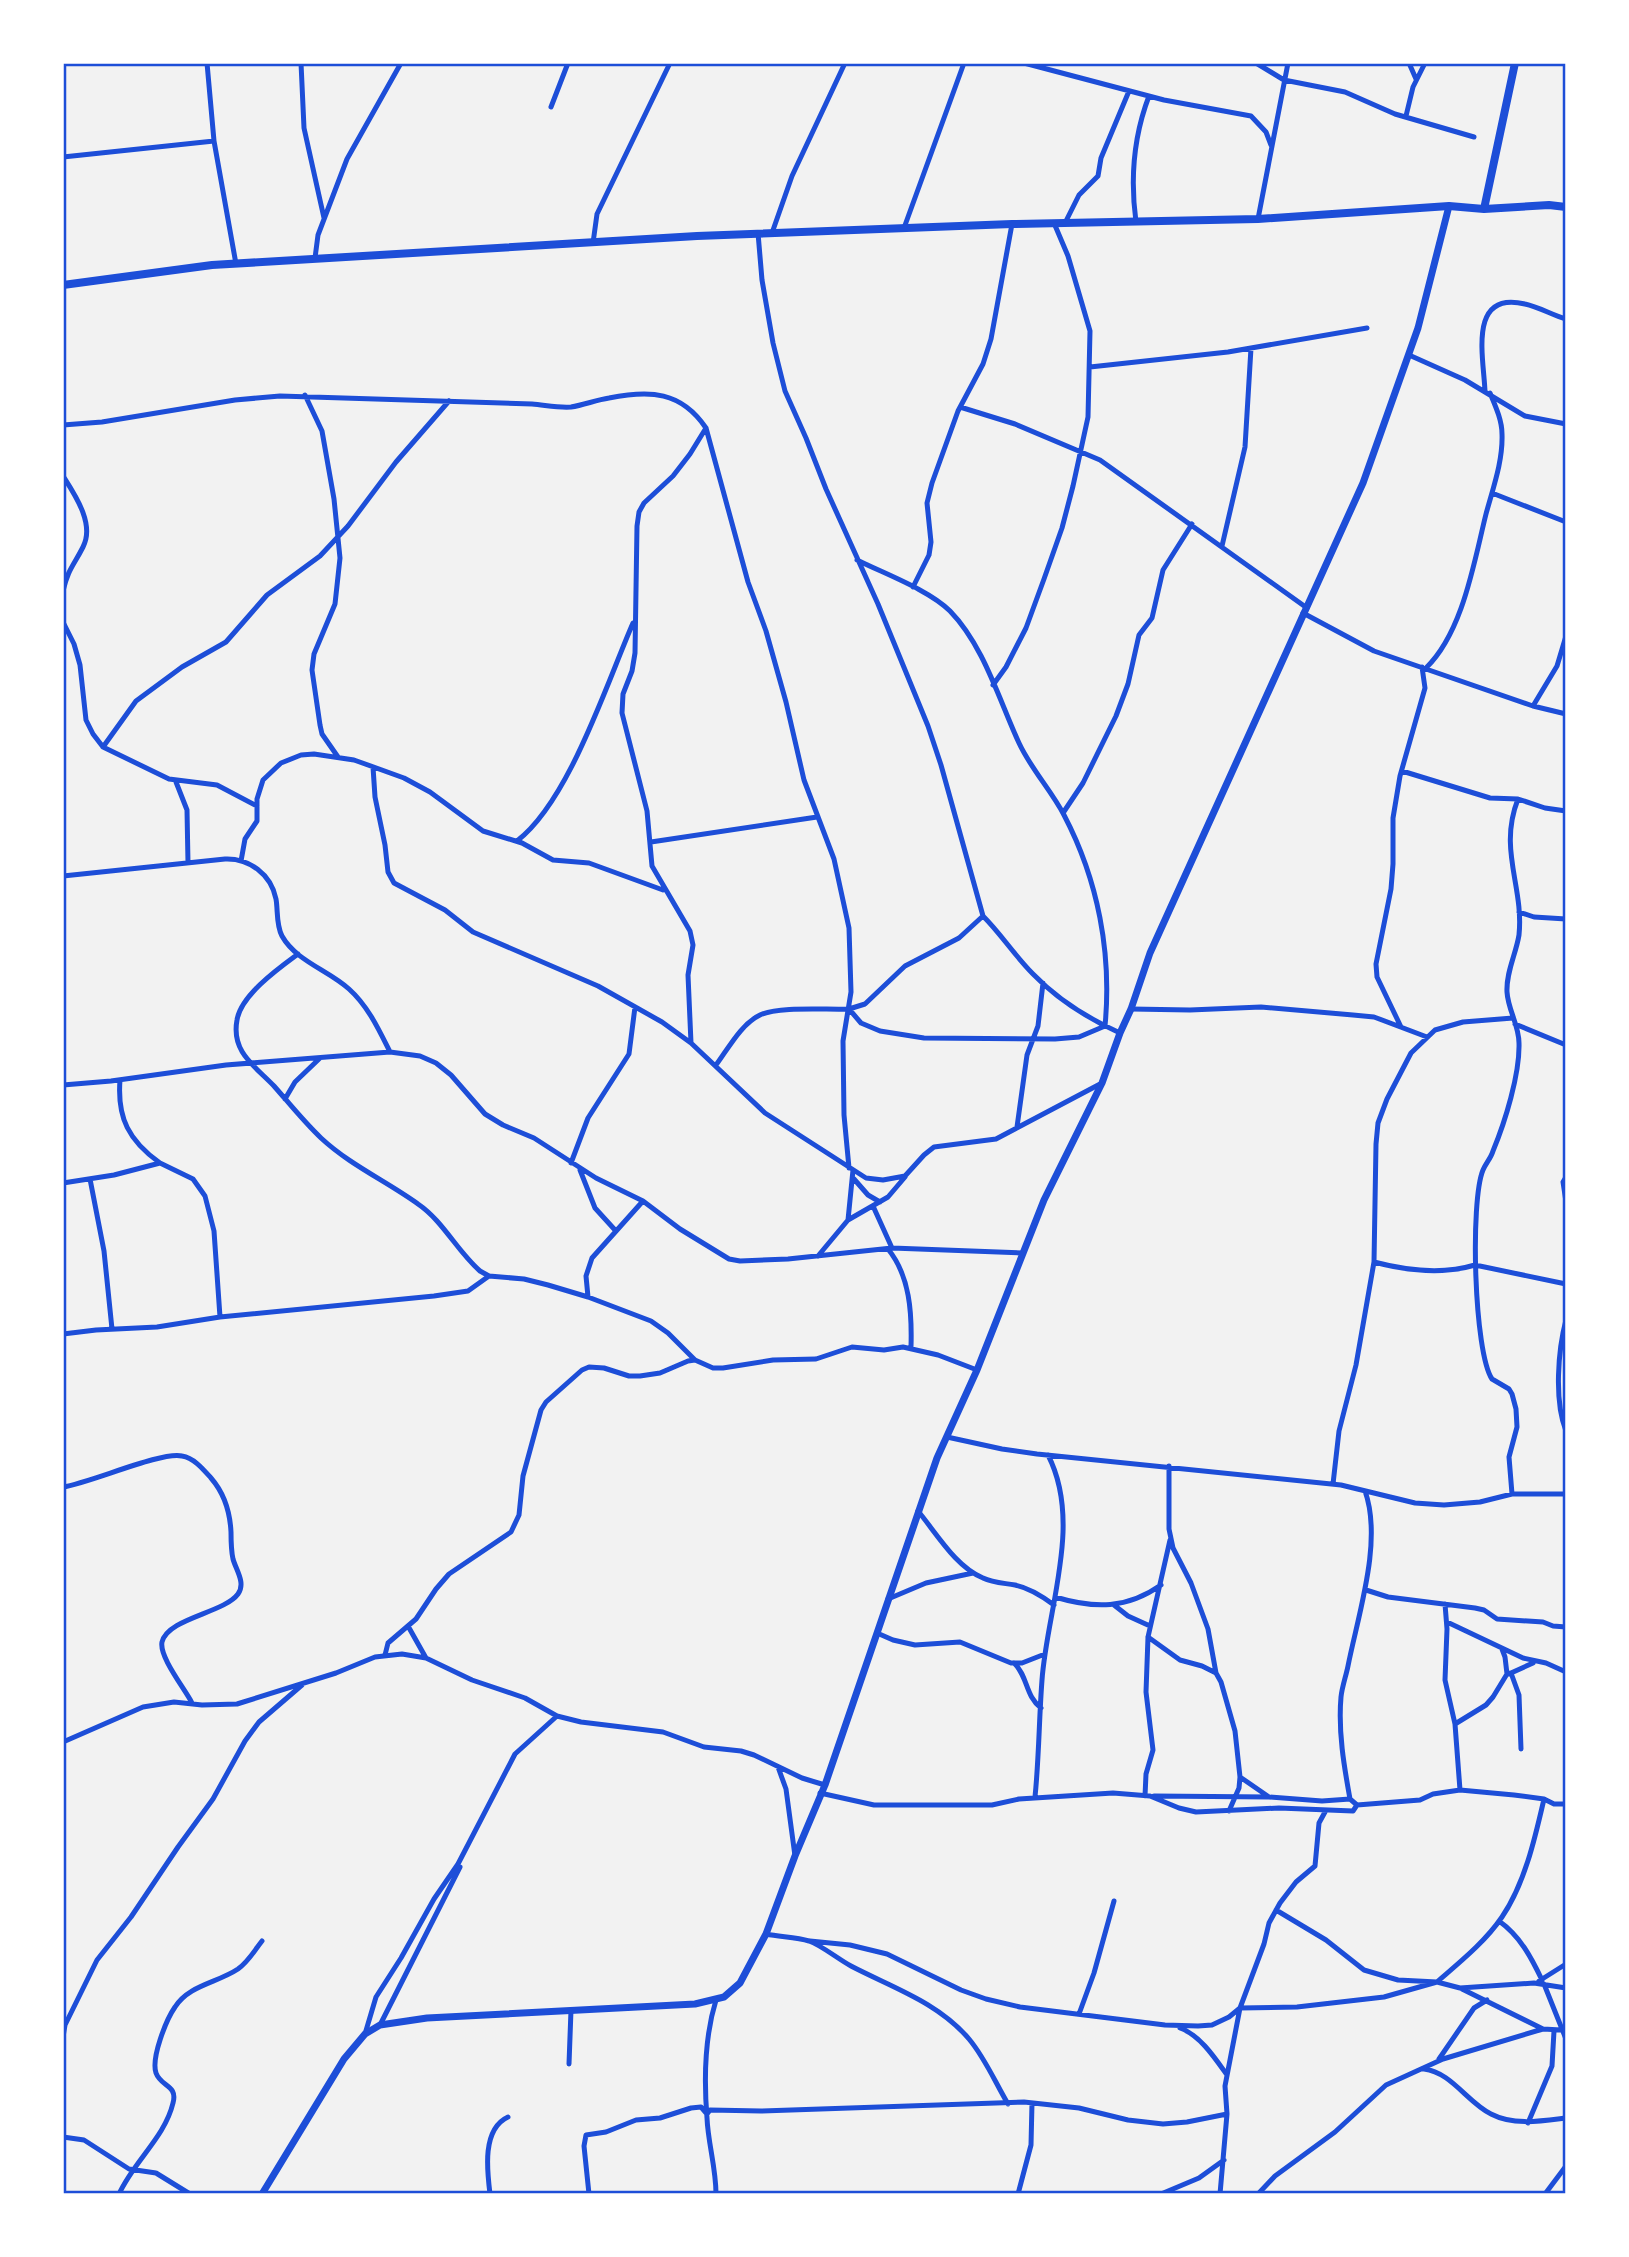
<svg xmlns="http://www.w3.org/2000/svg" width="1629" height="2257" font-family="'IBM Plex Sans',sans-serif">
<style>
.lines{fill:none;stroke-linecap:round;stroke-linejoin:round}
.minor{stroke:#1d4ed8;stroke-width:5}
.secondary{stroke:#1d4ed8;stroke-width:7}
.primary{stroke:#1d4ed8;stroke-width:8}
.neatline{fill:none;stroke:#1d4ed8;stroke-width:2.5}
</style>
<rect width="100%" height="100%" fill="#f2f2f2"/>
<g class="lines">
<path class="minor" d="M207,63l7,78 22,123
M301,63l3,65 20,90
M1024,63l140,37 87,16 15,16 5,13
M1256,63l28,17 61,12 50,22 79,23
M1409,63l7,16
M551,107l17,-44
M1406,116l7,-29 12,-24
M63,157l151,-16
M1258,219l30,-156
M1136,222c-6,-44 -3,-84 13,-126
M1065,223l14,-28 19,-19 3,-18 28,-67
M904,228l60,-165
M758,233l4,47 11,63 12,48 21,47 20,51 52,115 50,122 13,39 42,151c18,18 32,40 50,58 25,26 54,44 87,59
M772,233l20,-57 53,-113
M593,243l4,-29 73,-151
M315,258l3,-23 29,-76 54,-96
M1409,355l56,25 60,36 41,8
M1090,367l138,-15 139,-24
M1485,392c-1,-33 -18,-102 40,-88 14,3 27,11 41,15
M305,395l17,36 12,68 6,59 -5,46 -21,50 -2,16 8,55 2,9 16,23
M960,407l55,17 85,36 207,148
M63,425l39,-3 133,-22 45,-4 252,8c13,1 26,4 39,3 13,-2 25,-7 38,-9 41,-8 72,-7 97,30l42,154 18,49 20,71 18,78 30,79 15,69 2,64 -8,49 1,74 5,53
M63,476c12,19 32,48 20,71 -9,18 -15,22 -20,44
M1492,493l74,29
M1222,546l23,-99 6,-99
M913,587l16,-32 2,-13 -4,-39 5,-20 26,-72 25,-47 8,-25 21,-115
M1303,613l71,38 159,55 33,8
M63,622l11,22 6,21 6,55 7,14 10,13 66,32 48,6 40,21
M1426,668c37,-36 48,-106 60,-154 7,-26 17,-53 16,-80 0,-14 -7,-29 -12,-41
M993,685l13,-18 20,-39 18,-49 18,-51 11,-42 15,-69 2,-86 -22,-75 -14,-33
M1533,706l24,-40 9,-30
M103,747l33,-46 46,-34 44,-25 41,-47 53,-39 28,-30 48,-64 53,-61
M373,767l2,30 10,48 3,27 6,11 51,27 28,22 125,54 64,36 29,21 74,70 101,65 17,2 22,-4 19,-21 10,-8 62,-8 106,-56
M1402,771l88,27 28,1 27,9 21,3
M176,782l11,28 1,53
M1063,813l20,-30 33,-67 12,-32 11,-49 13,-17 11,-48 29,-46
M517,841c52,-40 89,-156 116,-218
M651,842l166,-25
M241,861l4,-22 12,-18v-22l6,-19 18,-17 20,-8 13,-1 40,6 50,18 26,14 53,39 39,12 31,17 36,3 74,27
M63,876l162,-17c24,-1 46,15 51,40 2,11 0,26 6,37 14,25 46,34 67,53 19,17 30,41 41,63
M1519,912l15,5 32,2
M298,954c-19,14 -57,41 -61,66 -6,32 18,46 37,66 15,17 30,36 47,52 29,27 65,43 97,66 25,17 39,47 62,67l9,5 35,3 24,6 40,12 63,24 17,12 27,27
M849,1009l12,14 19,8 44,7 131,1 24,-2 26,-11c7,-73 -7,-146 -41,-211 -13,-25 -33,-46 -45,-72 -20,-43 -35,-97 -69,-132 -21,-21 -65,-37 -93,-51
M1131,1009l59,1 71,-3 92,8 21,2 53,20
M1515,1024l51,21
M1401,1027l-24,-50 -1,-13 15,-75 2,-25v-46l7,-42 25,-88 -3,-21
M691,1043l-3,-68 5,-30 -3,-14 -38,-65 -5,-55 -25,-98 1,-19 9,-23 3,-18 2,-127 2,-14 5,-9 29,-27 17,-22 16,-26
M716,1065c12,-16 25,-41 44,-50 18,-9 67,-5 89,-6l16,-5 40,-38 54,-28 24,-22
M120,1080c-3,38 9,61 40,83
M63,1085l48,-4 115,-16 164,-13 30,4 16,7 15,12 34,39 18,11 31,13 62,40 47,23 37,28 49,30 11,2 48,-2 104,-11 130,5
M285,1099l10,-17 24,-23
M1017,1127l10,-72 11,-29 5,-43
M571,1163l17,-45 41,-64 6,-47
M580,1170l15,38 20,22
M1566,1177l-3,5 3,20
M90,1179l14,72 8,78
M854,1179l14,16 12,7
M63,1183l51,-8 46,-12 33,16 12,17 9,35 6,86
M873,1206l19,42
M848,1220l5,-50
M888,1249c22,27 24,64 23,98
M818,1256l30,-36 40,-23 17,-20
M1374,1262c34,9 68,13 101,3l91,19
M588,1297l-2,-21 6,-18 51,-57
M1566,1320c-8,30 -12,81 0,111
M63,1334l33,-4 61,-3 63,-10 214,-21 34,-5 21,-15
M947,1437l55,12 35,5 304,31 74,18 29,2 36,-3 32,-8h54
M1169,1466v63l4,19 18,35 17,46 8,44 5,9 14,49 5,46 -1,11 -10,23
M1333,1484l6,-53 17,-66 18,-103 2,-118 2,-21 9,-24 24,-46 24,-23 28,-8 50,-4
M63,1487c27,-4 99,-36 119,-31 12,2 21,13 29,22 13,15 19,34 20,54 0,9 0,18 2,27 3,11 13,24 5,35 -14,19 -70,24 -76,48 -3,15 23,47 30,61
M1512,1494l-3,-37 8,-30 -1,-18 -4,-15 -3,-5 -17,-10c-18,-27 -22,-178 -9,-209 3,-7 8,-12 10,-19 12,-29 27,-77 26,-108 0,-18 -11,-33 -12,-51 -1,-20 9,-38 12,-57 5,-49 -21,-85 -1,-136
M918,1511c19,23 38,56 65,67 10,5 21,5 32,7 15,3 27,11 39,20
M1366,1590l22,7 87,11 9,2 13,9 46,3 10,4 13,1
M1055,1597c40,12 72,12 106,-12
M888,1599l38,-16 47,-10
M1445,1604l2,25 -2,51 10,44 5,66
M1114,1605l14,11 22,10
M1447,1622l76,36 23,5 20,9
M408,1626l18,32
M877,1633l16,7 22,5 45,-3 51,21h11l23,-9
M1148,1637l32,23 22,6 14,7
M1502,1649l3,8 2,17 4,-1 8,22 2,54
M385,1655l3,-12 28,-24 20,-30 13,-15 62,-42 8,-17 4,-39 18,-66 5,-8 36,-32 7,-3 15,1 25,8h11l20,-3 28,-12 7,-1 18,8h10l50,-8 43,-1 36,-12 32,3 19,-3 35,8 39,15
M1014,1663c14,13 11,33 27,45
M1511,1673l22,-10
M1455,1724l31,-19 7,-8 14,-23
M63,1742l80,-35 31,-5 28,3 35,-1 99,-31 39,-16 27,-3 24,4 46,22 53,18 32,18 24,6 82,10 41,15 37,4 13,4 48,23 23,7
M778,1767l8,22 9,67
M1240,1777l29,20 53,4 28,-2
M820,1793l54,12h118l27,-6 94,-6 37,3 29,12 17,4 83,-4 74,3 4,-6 63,-5 13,-6 27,-4 54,5 30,4 10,5h12
M1145,1796l1,-22 7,-24 -7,-58 2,-55 22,-97
M1154,1796l115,1
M1035,1797c4,-39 4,-78 7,-117 5,-71 41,-157 6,-225
M1357,1805l-7,-6c-6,-33 -12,-68 -9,-102 1,-10 5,-21 7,-31 10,-51 35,-125 17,-175
M1276,1910l50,30 38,30 34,10 39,2c23,-20 48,-40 65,-65 23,-34 33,-79 42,-118
M1499,1921c21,15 32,36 43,59
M766,1934c14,3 30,3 43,7 12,4 29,18 42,25 40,21 87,36 118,73 16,19 26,43 39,65
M810,1941l40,4 37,9 74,36 25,9 34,8 145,18 33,1 14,-1 17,-8 11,-9 57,-1 87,-10 53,-15 23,6 74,-5 32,5
M1539,1981l27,-17
M1544,1984l22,55
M1462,1989l81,40
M1079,2014l15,-41 20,-72
M380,2025l80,-158
M1180,2028c20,7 35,30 47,47
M365,2034l11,-37 25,-39 33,-59 24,-35 57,-110 42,-38
M63,2037l2,-12 32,-65 34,-43 47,-70 35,-48 32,-58 14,-19 43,-37
M1439,2059l35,-51 13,-8
M569,2064l2,-54
M1424,2069c27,3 44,34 67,45 23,12 51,7 75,4
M1528,2123l24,-57 2,-35
M63,2137l21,3 45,29 27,4 34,21
M119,2194c15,-33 46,-57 54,-91 5,-18 -12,-16 -17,-30 -5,-15 10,-53 19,-66 14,-22 42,-24 63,-38 11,-8 16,-18 24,-28
M490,2194c-3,-24 -8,-65 18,-77
M589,2194l-5,-48 2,-11 20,-3 30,-12 24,-2 31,-10 10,-1 6,7 3,-4 51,1 263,-9 55,6 49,12 35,4 24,-2 40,-8
M716,2194c0,-26 -8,-51 -9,-76 -3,-37 -3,-79 9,-118
M1018,2194l13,-49 1,-42
M1161,2194l38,-16 25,-18
M1220,2194l7,-80 -2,-28 15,-78 24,-64 5,-21 11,-20 16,-21 19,-16 4,-43 6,-11
M1258,2194l17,-18 60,-44 51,-47 57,-26 100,-30 18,1
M1545,2194l21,-28"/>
<path class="secondary" d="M262,2194l82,-135 21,-25 15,-9 47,-7 268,-14 29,-7 16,-14 26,-49 29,-78 30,-71 112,-327 40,-88 67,-170 58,-117 18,-50 11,-24 19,-56 213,-470 55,-155 31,-122"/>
<path class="primary" d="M1484,209l31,-146
M63,285l149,-20 485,-29 315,-12 246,-5 191,-13 35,3 65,-4 17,2"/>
</g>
<rect width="1629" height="2257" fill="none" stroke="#ffffff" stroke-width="130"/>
<rect x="65" y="65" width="1499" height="2127" class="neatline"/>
</svg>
